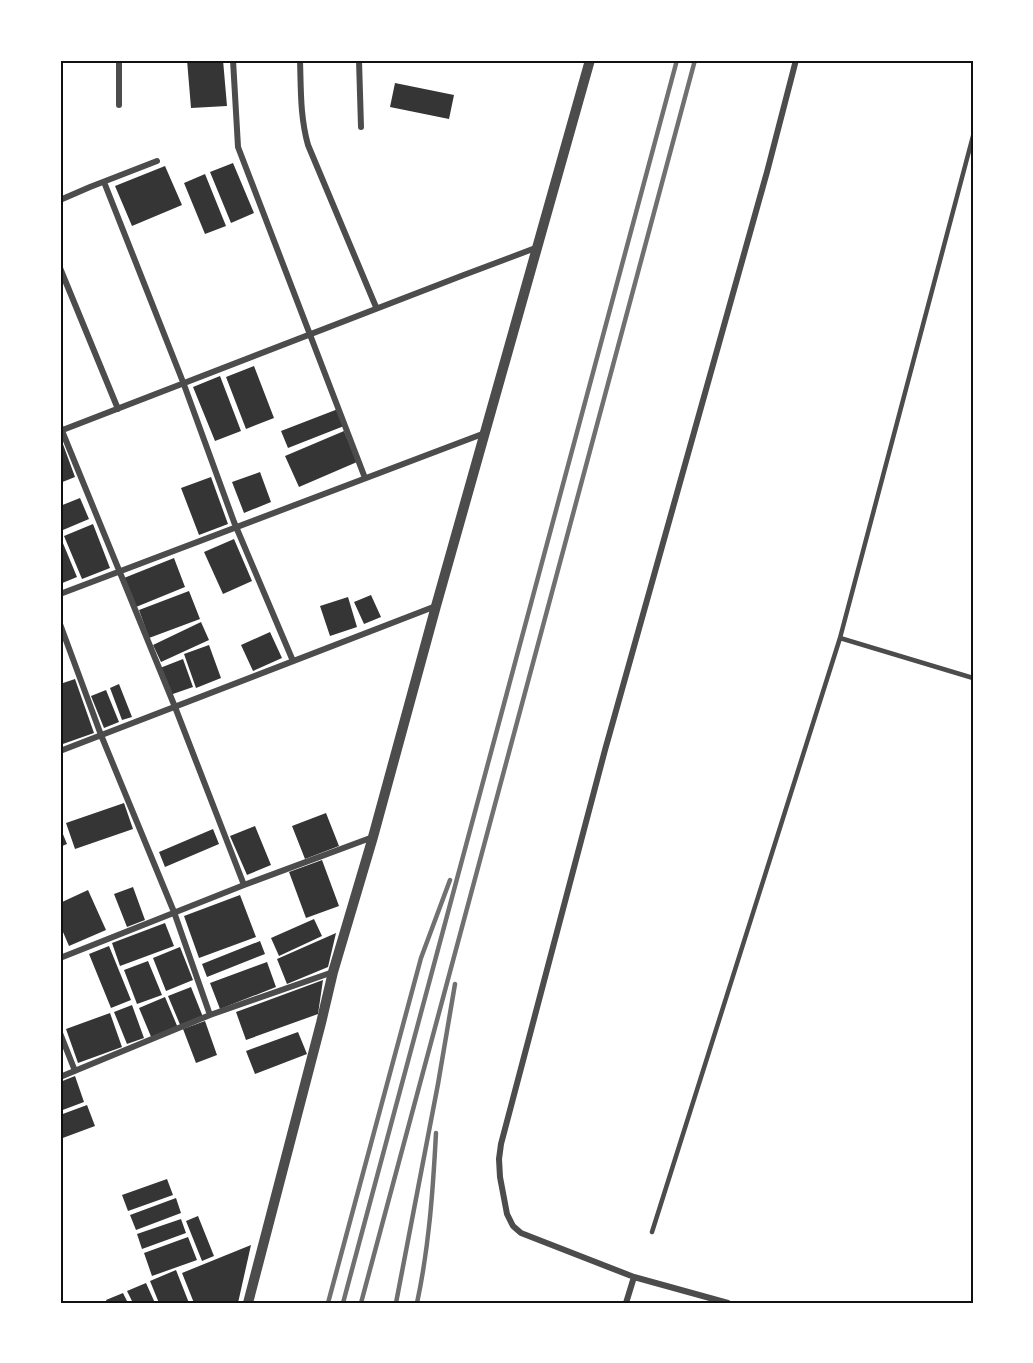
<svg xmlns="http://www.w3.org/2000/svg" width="1033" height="1363" font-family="'DejaVu Sans',sans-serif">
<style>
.building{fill:#353535}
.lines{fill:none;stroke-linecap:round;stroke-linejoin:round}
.service{stroke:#4c4c4c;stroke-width:4.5}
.minor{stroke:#4c4c4c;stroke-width:6}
.tertiary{stroke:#4c4c4c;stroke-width:10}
.rail{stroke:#707070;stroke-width:4.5}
.neatline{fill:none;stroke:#111;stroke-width:2}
</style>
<rect width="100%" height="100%" fill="#fff"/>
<path class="building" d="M187,60h36l4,46 -36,2z
M395,83l59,12 -5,24 -59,-12z
M233,163l21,50 -23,10 -21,-51z
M165,166l17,39 -50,21 -17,-40z
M205,174l21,52 -21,8 -21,-51z
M254,366l20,52 -28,11 -20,-52z
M220,376l21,55 -26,10 -22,-54z
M338,409l6,17 -56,22 -7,-17z
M344,431l13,31 -58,25 -14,-31z
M60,436l15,41 -15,6z
M260,472l11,30 -27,11 -12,-31z
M211,477l17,47 -29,11 -18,-47z
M80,498l9,21 -26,11 -3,-7v-17z
M93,524l17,44 -28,11 -18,-43z
M60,536l17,41 -17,7z
M234,539l18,42 -29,13 -19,-42z
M174,558l11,29 -49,20 -12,-29z
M189,591l11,28 -51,19 -10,-28z
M371,595l10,22 -17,7 -10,-22z
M348,597l9,30 -27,9 -10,-30z
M201,622l8,18 -48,22 -8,-17z
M270,632l12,26 -29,13 -12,-26z
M209,645l12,33 -25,10 -12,-34z
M183,659l10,28 -23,8 -10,-27z
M75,679l19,54 -34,12v-61z
M119,684l13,33 -10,3 -12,-32z
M106,690l13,32 -15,6 -13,-32z
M124,803l9,26 -58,20 -9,-26z
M326,813l13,33 -34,13 -13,-33z
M255,826l16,39 -24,10 -17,-39z
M60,827l7,17 -7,3z
M213,829l6,15 -54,23 -6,-15z
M322,860l17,46 -33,12 -17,-46z
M133,887l12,33 -18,7 -13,-33z
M88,890l18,40 -37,16 -9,-21v-22z
M240,895l16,42 -57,21 -15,-42z
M314,919l8,17 -43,20 -8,-18z
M165,923l9,23 -54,20 -8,-23z
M336,933l-8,34 -41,17 -10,-25z
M260,941l5,13 -58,23 -5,-13z
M109,946l22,54 -20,8 -22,-54z
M180,947l13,33 -27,11 -13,-33z
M148,961l14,34 -25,9 -13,-34z
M267,962l9,25 -56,22 -10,-26z
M323,980l-5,34 -72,26 -10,-28z
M191,987l12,30 -22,10 -13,-31z
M165,997l13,31 -26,11 -13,-31z
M132,1005l12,33 -17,6 -13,-32z
M110,1013l12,34 -44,16 -12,-34z
M205,1021l12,34 -21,8 -13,-34z
M298,1032l9,22 -52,20 -9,-23z
M75,1076l9,26 -24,9v-29z
M87,1105l8,21 -35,13v-24z
M167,1179l6,16 -45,16 -6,-16z
M176,1198l5,15 -45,17 -6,-15z
M198,1216l16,40 -12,5 -16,-40z
M181,1219l5,14 -44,16 -5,-15z
M188,1237l9,23 -45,16 -8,-23z
M251,1245l-13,58h-44l-12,-30z
M176,1270l13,33h-30l-9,-22z
M146,1283l9,20h-22l-6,-12z
M123,1293l5,10h-21l-1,-3z"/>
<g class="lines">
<path class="service" d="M840,638l133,40
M652,1232l188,-594 133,-502"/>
<path class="minor" d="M119,60v45
M233,60l5,87 127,331
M300,60c1,30 0,56 8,85l68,162
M359,60l2,67
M104,182l79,200 51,140 59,139
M60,200l30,-13 67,-26
M60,268l58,141
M60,426l115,281 69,178
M60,431c159,-61 318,-124 478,-184
M60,594l425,-161
M60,624l41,111 73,177 36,103
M60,751l376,-145
M60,958l184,-73 129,-48
M60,1033l15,38
M60,1077l150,-62 123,-43
M626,1303l8,-26
M728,1303l-94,-26 -113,-44 -8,-7 -6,-12 -7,-37 -1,-18 2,-15 104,-394 162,-578 29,-112"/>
<path class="tertiary" d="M248,1303l73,-280 12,-51 40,-135 63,-231 154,-546"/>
<path class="rail" d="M328,1303l93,-345 29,-78
M343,1303l334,-1243
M361,1303l334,-1243
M396,1303l42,-219 17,-100
M417,1303c12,-56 16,-113 19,-170"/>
</g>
<rect width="1033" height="1363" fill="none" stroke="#ffffff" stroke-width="123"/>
<rect x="62" y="62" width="910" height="1240" class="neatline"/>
</svg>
